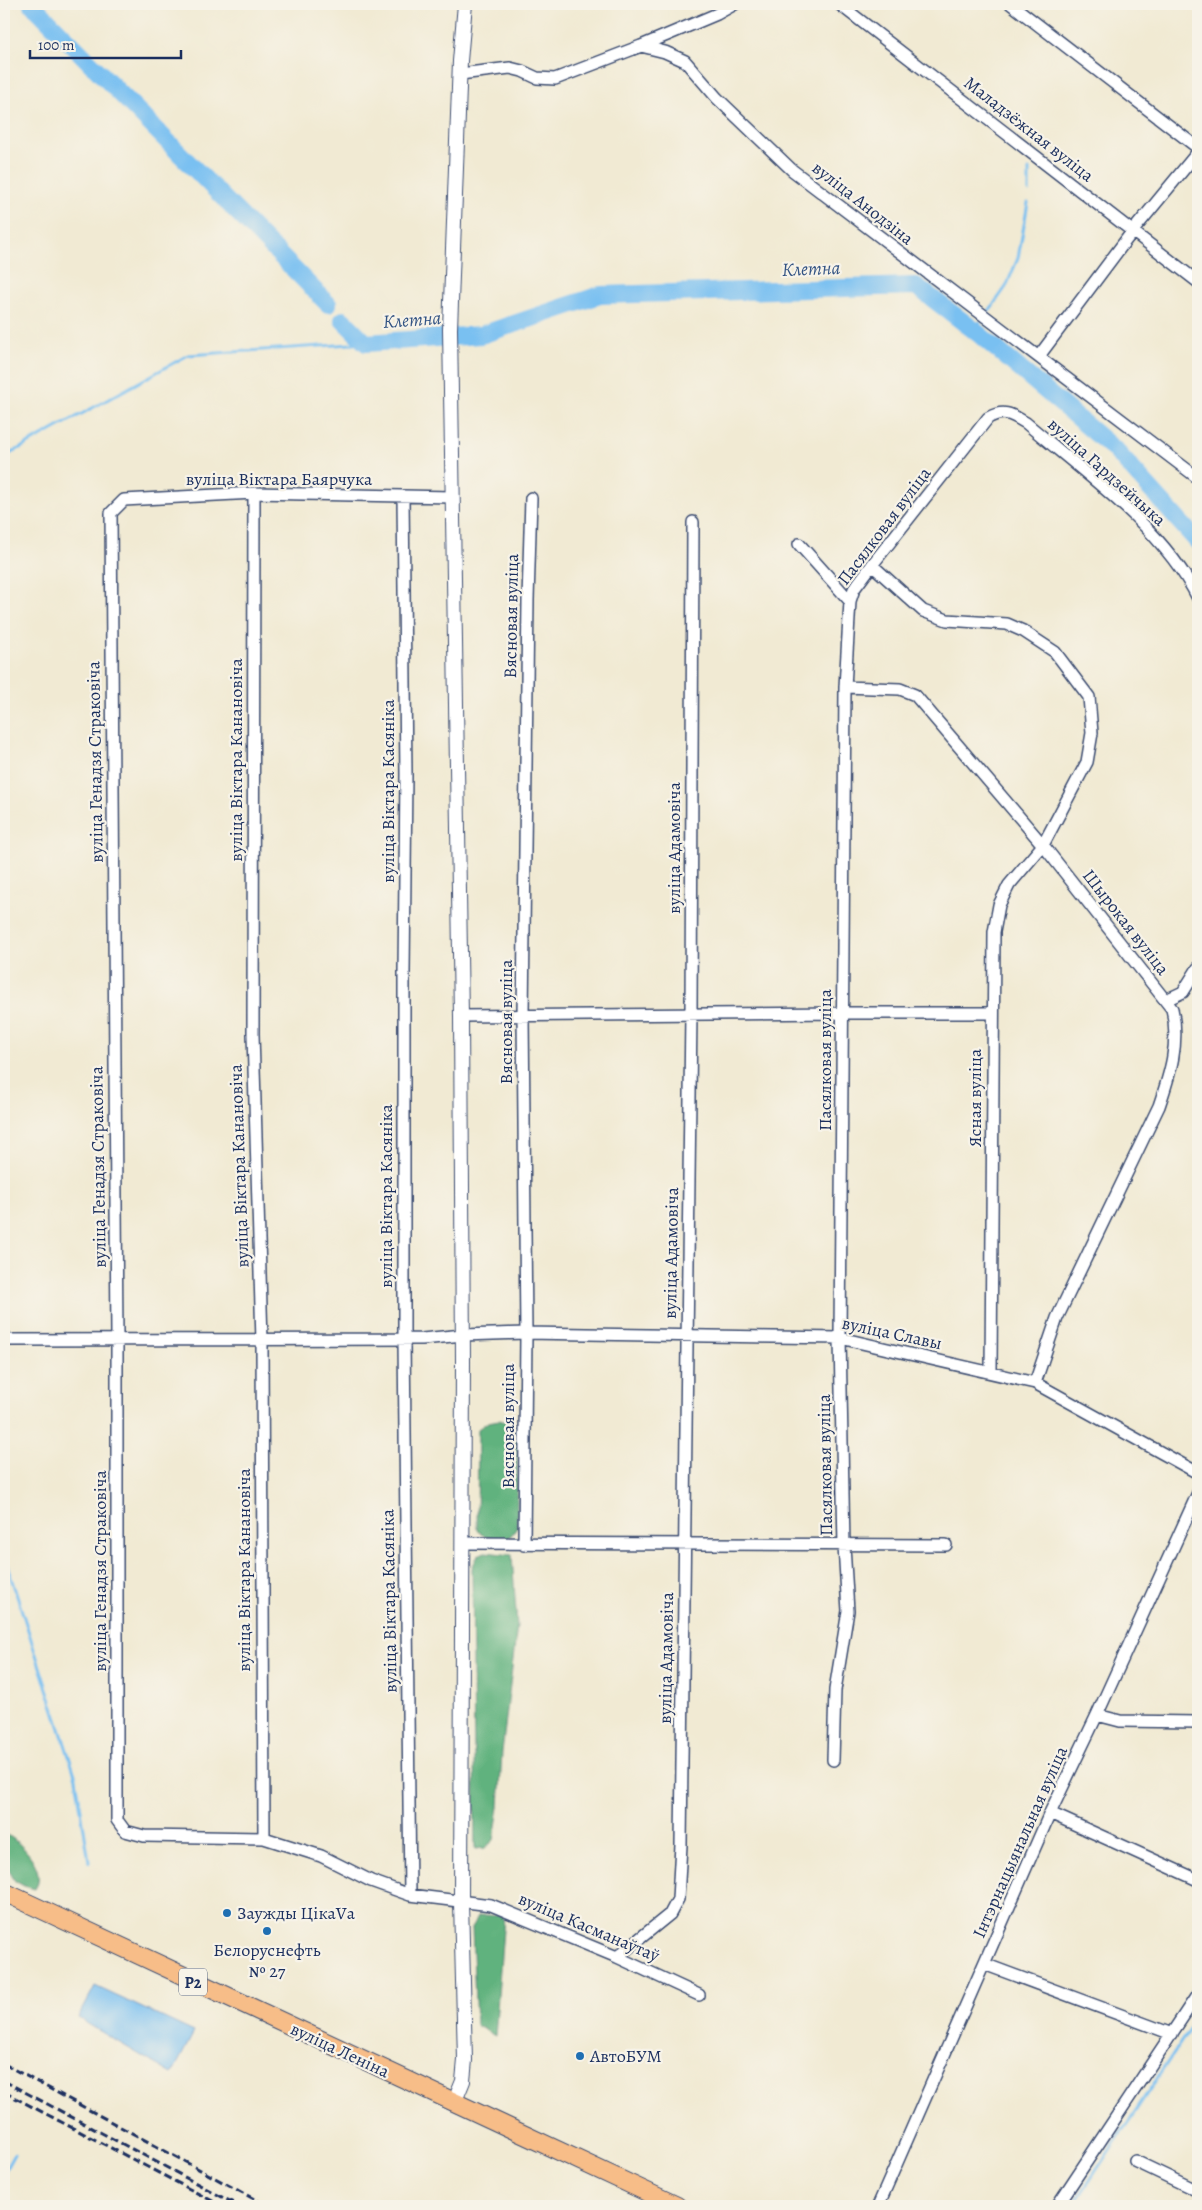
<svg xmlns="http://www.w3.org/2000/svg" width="1202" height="2210" font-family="Alegreya,serif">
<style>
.forest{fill:#60b27e;stroke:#3e706e}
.water{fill:#79c0f1;stroke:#4a78a8}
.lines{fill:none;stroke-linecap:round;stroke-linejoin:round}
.stream{stroke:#79c0f1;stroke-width:3}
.river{stroke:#79c0f1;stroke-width:18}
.minor-casing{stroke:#3b4b70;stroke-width:14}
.tertiary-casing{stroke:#3b4b70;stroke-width:16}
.primary-casing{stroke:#3b4b70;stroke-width:20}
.minor{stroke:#fff;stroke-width:11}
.tertiary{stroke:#fff;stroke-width:14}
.primary{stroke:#f7bd88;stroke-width:18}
.rail{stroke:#1b2f5e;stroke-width:3;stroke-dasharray:8 4;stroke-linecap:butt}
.poi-dot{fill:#1f6fb2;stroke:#f7f3e8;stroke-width:2}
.labels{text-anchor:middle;stroke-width:4.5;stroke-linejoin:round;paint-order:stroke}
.shield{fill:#f7f3e8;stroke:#5d6a87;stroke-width:1}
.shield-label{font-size:16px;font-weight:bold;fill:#1b2f5e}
.street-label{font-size:18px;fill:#1b2f5e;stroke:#f7f3e8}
.poi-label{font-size:18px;fill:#1b2f5e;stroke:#f7f3e8;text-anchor:start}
.water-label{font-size:19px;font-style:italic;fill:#325383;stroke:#f7f3e8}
</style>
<rect width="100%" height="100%" fill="#f7f3e8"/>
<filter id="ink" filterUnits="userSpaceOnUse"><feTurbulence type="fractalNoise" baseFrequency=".02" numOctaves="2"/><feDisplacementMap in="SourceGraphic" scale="10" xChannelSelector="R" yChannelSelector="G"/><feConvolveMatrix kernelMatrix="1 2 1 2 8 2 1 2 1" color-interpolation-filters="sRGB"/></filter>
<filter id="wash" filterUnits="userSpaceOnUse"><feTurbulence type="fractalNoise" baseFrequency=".0096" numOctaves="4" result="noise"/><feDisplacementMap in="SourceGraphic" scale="20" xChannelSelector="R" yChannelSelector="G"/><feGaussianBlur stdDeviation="1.12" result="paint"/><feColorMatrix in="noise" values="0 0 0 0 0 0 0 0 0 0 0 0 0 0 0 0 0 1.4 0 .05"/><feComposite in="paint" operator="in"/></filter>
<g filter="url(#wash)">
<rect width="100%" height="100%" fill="#f1ead3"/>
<path class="forest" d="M499,1420l13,4 5,12v92l-9,11 -23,-2 -8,-8 1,-100 10,-7z
M485,1552l27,3 5,71 -15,126 -3,55 -5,33 -9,8 -10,1 -3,-281 6,-13z
M4,1833c16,8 44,36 31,56l-11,-3 -9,-5 -11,-19z
M483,1915l21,1 -9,120 -19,-11 -4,-97 6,-12z"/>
<path class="water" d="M95,1986l99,46 -22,42 -94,-56z"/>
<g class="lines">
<path class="stream" d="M1029,191v-21
M989,311l17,-24 12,-29 10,-55
M974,330l6,-8
M4,457l184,-102 178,-12
M4,1556l72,222 13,84
M4,2172l10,-18
M1073,2206l125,-190"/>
<path class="river" d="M32,4l296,300
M343,320l23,23 115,-8 119,-40 316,-9 58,44 140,119 84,93"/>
</g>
</g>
<g filter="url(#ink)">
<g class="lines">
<g class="minor-casing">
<path id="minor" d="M839,4l359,278
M1011,4l187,144
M641,46l76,-32 18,-10
M460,74l50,-6 12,3 15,7 18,1 86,-33 24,6 20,9 32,37 75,72 406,308
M1039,356l93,-124 66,-80
M254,493l-1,541 9,307 2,497
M403,497l3,277 -2,198v368l6,555
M452,497l-198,-4 -130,7 -13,13 6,826v481l8,11 19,5 120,2 57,18 50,25 39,14 81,10 126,52 82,38
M799,544l51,57
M872,565l51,46 24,9 60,4 16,7 32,21 34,45 3,36 -5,29 -44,83 -34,40 -10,20 -5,27 -3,440
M845,687l55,2 15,6 128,150 129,164c8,34 -2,65 -13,97l-102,212 -22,65
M1166,1000l17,-8 15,-24
M461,1016l381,-3h151
M4,1340l418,-1 41,-4 63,-2 314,5 195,45 163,90
M463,1543l483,2
M524,1545l2,-212 -3,-318 5,-415 3,-102
M1097,1715l23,6 78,1
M833,1760l2,-70 13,-79 -4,-65 -4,-208 5,-651 5,-86 4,-12 18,-24 116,-147c16,-9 23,-4 38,5 60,51 136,104 172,175
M1050,1813l148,67
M617,1957l53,-43 8,-15 3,-54 10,-832 2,-491
M984,1964l188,70
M1135,2161l63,30
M878,2206l172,-393 47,-98 101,-222
M1057,2206l141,-212"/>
</g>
<g class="tertiary-casing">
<path id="tertiary" d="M454,2103l9,-22 2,-21 -4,-158 2,-541 -2,-345 -11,-687 10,-268 5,-57"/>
</g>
<g class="primary-casing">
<path id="primary" d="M4,1892l673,314"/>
</g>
<use href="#minor" class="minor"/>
<use href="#tertiary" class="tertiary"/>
<use href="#primary" class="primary"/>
<path class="rail" d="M4,2064l263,142
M4,2081l235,125
M4,2092l218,114"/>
</g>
</g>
<g class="poi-dot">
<circle cx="227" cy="1913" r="5"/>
<circle cx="267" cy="1931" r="5"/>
<circle cx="580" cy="2056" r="5"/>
</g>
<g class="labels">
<rect class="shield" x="179" y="1968.5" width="28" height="27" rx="4"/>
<g class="shield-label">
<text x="193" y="1988">Р2</text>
</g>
<g class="street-label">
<text transform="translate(1029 129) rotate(38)" y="6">Маладзёжная вуліца</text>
<text transform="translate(863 203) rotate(38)" y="6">вуліца Анодзіна</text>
<text transform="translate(1107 472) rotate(42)" y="6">вуліца Гардзейчыка</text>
<text x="279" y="485">вуліца Віктара Баярчука</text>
<text transform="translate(884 526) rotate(-53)" y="6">Пасялковая вуліца</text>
<text transform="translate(511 616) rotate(-89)" y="6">Вясновая вуліца</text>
<text transform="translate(236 760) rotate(-90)" y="6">вуліца Віктара Канановіча</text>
<text transform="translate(95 762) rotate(-91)" y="6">вуліца Генадзя Страковіча</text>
<text transform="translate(388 791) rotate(-90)" y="6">вуліца Віктара Касяніка</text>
<text transform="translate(674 848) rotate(-90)" y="6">вуліца Адамовіча</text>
<text transform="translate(1126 922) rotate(52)" y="6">Шырокая вуліца</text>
<text transform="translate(506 1022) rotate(-90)" y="6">Вясновая вуліца</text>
<text transform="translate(825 1060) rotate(-90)" y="6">Пасялковая вуліца</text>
<text transform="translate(975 1098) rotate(-90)" y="6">Ясная вуліца</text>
<text transform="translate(239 1166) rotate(-92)" y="6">вуліца Віктара Канановіча</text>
<text transform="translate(98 1167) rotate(-91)" y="6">вуліца Генадзя Страковіча</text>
<text transform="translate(386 1196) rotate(-90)" y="6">вуліца Віктара Касяніка</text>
<text transform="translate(671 1253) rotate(-89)" y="6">вуліца Адамовіча</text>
<text transform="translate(892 1333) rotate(12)" y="6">вуліца Славы</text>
<text transform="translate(508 1426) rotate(-90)" y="6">Вясновая вуліца</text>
<text transform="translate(825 1465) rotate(-91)" y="6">Пасялковая вуліца</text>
<text transform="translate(244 1570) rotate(-90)" y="6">вуліца Віктара Канановіча</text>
<text transform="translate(100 1571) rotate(-90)" y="6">вуліца Генадзя Страковіча</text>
<text transform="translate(389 1601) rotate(-91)" y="6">вуліца Віктара Касяніка</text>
<text transform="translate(666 1658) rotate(-89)" y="6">вуліца Адамовіча</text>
<text transform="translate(1020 1842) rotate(-66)" y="6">Інтэрнацыянальная вуліца</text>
<text transform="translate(589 1927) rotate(23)" y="6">вуліца Касманаўтаў</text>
<text transform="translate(340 2050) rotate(25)" y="6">вуліца Леніна</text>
</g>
<g class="poi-label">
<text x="237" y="1919">Заужды ЦікаVа</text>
<text x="267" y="1956" text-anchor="middle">Белоруснефть<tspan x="267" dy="21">№ 27</tspan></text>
<text x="590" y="2062">АвтоБУМ</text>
</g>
<g class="water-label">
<text transform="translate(811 268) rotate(-2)" y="7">Клетна</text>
<text transform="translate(412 319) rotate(-4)" y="7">Клетна</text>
</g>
</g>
<rect width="1202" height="2210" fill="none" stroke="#f7f3e8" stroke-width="20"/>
<path d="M30 50v8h151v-8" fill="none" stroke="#1b2f5e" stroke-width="2.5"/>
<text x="38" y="50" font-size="15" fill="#1b2f5e" stroke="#f7f3e8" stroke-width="4" paint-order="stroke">100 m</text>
</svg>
